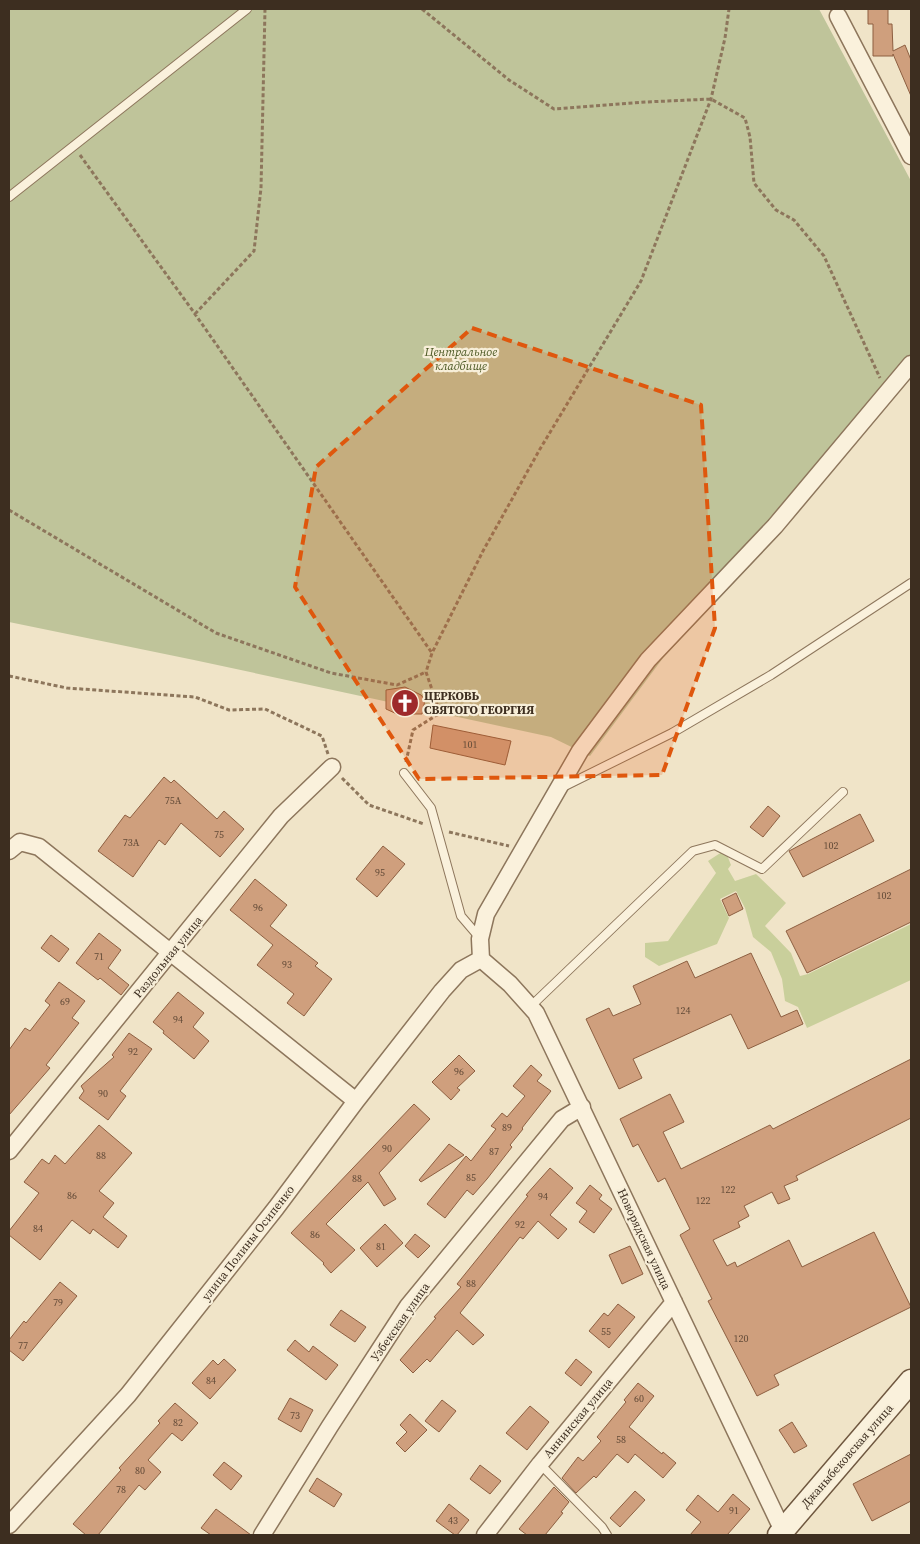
<svg xmlns="http://www.w3.org/2000/svg" width="920" height="1544" font-family="'Source Serif 4',serif">
<style>
.green{fill:#c9cf9b}
.cemetery{fill:#bfc49a}
.building{fill:#cf9f7d;stroke:#8d5f41}
.lines{fill:none;stroke-linecap:round;stroke-linejoin:round}
.lane-casing{stroke:#8d765c;stroke-width:10}
.street-casing{stroke:#8d765c;stroke-width:19}
.secondary-casing{stroke:#6f573f;stroke-width:25}
.path{stroke:#8d765c;stroke-width:3;stroke-dasharray:4 2.5;stroke-linecap:butt}
.lane{stroke:#faf1dc;stroke-width:8}
.street{stroke:#faf1dc;stroke-width:16}
.secondary{stroke:#faf1dc;stroke-width:22}
.marked{fill:#df570d;fill-opacity:0.2;stroke:#df570d;stroke-width:4;stroke-dasharray:10 6;stroke-linejoin:round}
.labels{text-anchor:middle;stroke-width:4.5;stroke-linejoin:round;paint-order:stroke}
.number-label{font-size:10px;fill:#624a37}
.park-label{font-size:12px;font-style:italic;fill:#4d5a26;stroke:#f7eed8}
.poi-label{font-size:12px;font-weight:bold;fill:#3d2e20;stroke:#f7eed8;text-anchor:start}
.street-label{font-size:12px;fill:#3d2e20;stroke:#f7eed8}
</style>
<rect width="100%" height="100%" fill="#f0e4c8"/>
<path class="green" d="M725,850l6,15 -3,4 7,12 21,-7 30,29 -21,23 26,27 9,23 8,-2 103,-50v56l-104,48 -9,-21 -13,-6 -3,-22 -11,-27 -18,-15 -8,-29 -9,-17 -16,8 9,19 -12,26 -58,22 -14,-9v-14l23,-2 48,-68 -8,-12z"/>
<path class="cemetery" d="M9,9h810l92,172v174l-137,161 2,22 -113,120 -73,98 -39,-19 -357,-77 -185,-38z"/>
<path class="building" d="M868,9h20v15h4l1,27 12,-6 6,15v36l-18,-42v2h-20v-32h-5z
M405,687l16,8 4,5 -3,14h-25l-11,-5v-19z
M433,725l78,16 -6,24 -75,-17z
M164,777l7,6 3,-3 43,39 7,-8 20,18 -24,28 -39,-34 -16,22 -6,-5 -26,37 -35,-26 27,-36 5,3z
M768,806l12,10 -17,21 -13,-10z
M860,814l14,27 -71,36 -14,-26z
M383,846l22,18 -28,33 -21,-18z
M911,869v53l-104,51 -21,-42z
M255,879l32,26 -17,21 48,37 -3,3 17,13 -28,37 -17,-13 7,-9 -37,-29 16,-20 -43,-35z
M736,893l7,16 -14,7 -7,-16z
M99,933l22,17 -13,18 21,17 -8,10 -21,-17 -2,2 -22,-17z
M51,935l18,14 -10,13 -18,-14z
M751,953l30,64 16,-7 6,14 -55,25 -17,-35 -98,45 9,19 -23,11 -33,-70 23,-11 4,8 28,-12 -8,-18 54,-25 8,17z
M59,982l26,19 -13,17 7,5 -33,42 4,3 -41,47v-65l16,-22 5,3 20,-26 -5,-4z
M178,992l26,21 -11,14 16,14 -15,18 -31,-26 1,-2 -11,-9z
M129,1033l23,16 -32,42 6,5 -18,24 -29,-22 5,-7 -3,-5 33,-29 -2,-2z
M459,1055l16,16 -18,17 3,2 -9,10 -19,-18z
M911,1059v59l-115,58 2,4 -14,6 6,13 -12,5 -6,-12 -28,14 5,10 -11,6 2,5 -27,13 14,26 8,-4 2,5 52,-27 13,27 72,-35 37,75 -137,68 5,10 -22,11 -49,-95 4,-2 -32,-64 10,-6 -25,-51 -7,4 -20,-38 -5,3 -13,-28 50,-25 14,28 -21,10 18,37 89,-44 3,4z
M531,1065l11,10 -5,6 14,10 -29,37 1,1 -13,16 2,2 -25,32 -14,16 -6,-5 -22,28 -18,-14 39,-48 5,5 25,-32 -5,-3 11,-13 5,4 18,-21 -12,-10z
M414,1104l16,15 -51,54 17,26 -12,7 -16,-24 -42,42 29,26 -24,23 -8,-9 1,-1 -33,-30z
M99,1125l33,28 -33,38 15,12 -11,14 24,19 -9,12 -25,-19 -3,5 -18,-14 -32,40 -31,-25v-4l30,-38 -15,-11 18,-23 7,5 6,-9 10,9z
M449,1144l15,11 -43,27 -2,-2z
M550,1168l23,20 -23,27 17,14 -9,10 -20,-18 -15,18 -3,-2 -60,76 24,22 -11,10 -16,-15 -27,32 -3,-3 -14,14 -13,-13 36,-42 -2,-1 27,-30 -4,-3 71,-88 -2,-1z
M590,1185l12,10 -3,4 13,10 -18,24 -15,-11 8,-11 -11,-8z
M385,1224l18,19 -26,24 -17,-19z
M415,1234l15,12 -12,12 -13,-12z
M630,1246l13,28 -21,10 -13,-29z
M60,1282l17,14 -54,65 -14,-11v-10l15,-19 2,2z
M618,1304l17,13 -26,31 -20,-17 15,-18 4,3z
M341,1310l25,17 -11,15 -25,-17z
M295,1340l14,12 4,-6 25,19 -12,15 -39,-30z
M224,1359l12,11 -26,29 -18,-16 21,-23 5,5z
M576,1359l16,13 -11,14 -16,-13z
M638,1383l16,13 -25,31 33,27 1,-2 13,11 -13,15 -28,-24 -7,9 -11,-9 -21,24 -2,-2 -18,17 -14,-15 16,-21 5,4 18,-20 -4,-4 29,-35 -2,-2z
M290,1398l23,12 -12,22 -23,-13z
M442,1400l14,11 -17,21 -14,-11z
M175,1403l23,20 -16,18 -10,-8 -24,27 13,12 -16,18 -6,-5 -41,50h-12l-13,-11 48,-54 -2,-2 41,-45 -2,-2z
M530,1406l19,16 -22,28 -21,-17z
M410,1414l17,16 -22,22 -9,-9 11,-11 -7,-7z
M792,1422l15,24 -13,7 -15,-23z
M911,1454v47l-39,20 -19,-37z
M224,1462l18,14 -11,14 -18,-15z
M480,1465l21,16 -11,13 -20,-15z
M317,1478l25,16 -8,13 -25,-16z
M554,1487l15,15 -8,10 2,1 -18,22h-18l-8,-6z
M635,1491l10,9 -25,27 -10,-9z
M733,1494l17,15 -23,26h-37l11,-13 -15,-12 12,-15 20,17z
M449,1504l20,16 -12,15h-2l-19,-14z
M216,1509l35,26h-40l-10,-7z"/>
<g class="lines">
<g class="lane-casing">
<path id="lane" d="M9,197l238,-188
M404,773l27,35 30,108 18,21
M563,787l109,-54 99,-58 140,-92
M530,1007l163,-156 22,-6 47,24 81,-77
M540,1464l62,63 5,8"/>
</g>
<g class="street-casing">
<path id="street" d="M838,16l73,140
M9,851l11,-9 19,5 317,254
M481,959l-1,-20 6,-25 94,-163 68,-91 127,-134 136,-162
M481,959l29,25 26,29 247,518
M9,1151l272,-335 51,-49
M9,1525l119,-130 148,-187 80,-107 86,-110 19,-21 20,-11
M262,1535l68,-109 78,-120 154,-187 20,-12
M485,1535l55,-71 134,-162"/>
</g>
<g class="secondary-casing">
<path id="secondary" d="M779,1535l132,-154"/>
</g>
<path class="path" d="M422,9l87,71 45,29 92,-7 65,-3 34,19 5,19 4,46 22,27 18,10 30,36 56,122
M80,155l115,159 237,339
M195,314l59,-63 7,-63 4,-179
M9,510l207,123 115,40 66,12 29,-13
M9,676l58,12 128,9 34,13 36,-1 57,27 6,18
M406,762l7,-32 27,-17 -14,-41 6,-19 51,-102 57,-102 101,-168 70,-182 14,-61 4,-29
M342,778l27,27 55,19
M449,832l60,14"/>
<use href="#lane" class="lane"/>
<use href="#street" class="street"/>
<use href="#secondary" class="secondary"/>
</g>
<path class="marked" d="M472,328l229,77 14,223 -53,147 -243,4 -124,-192 21,-120z"/>
<defs>
<g id="church-disc" transform="scale(1.4375)"><circle r="9.5" fill="#9e2a2b" stroke="#f7eed8"/><path d="M-1.2-6h2.4v3.5h3.3v2.4h-3.3V6h-2.4V-.1h-3.3v-2.4h3.3Z" fill="#fff"/></g>
</defs>
<g fill-rule="evenodd">
<use href="#church-disc" x="405" y="703"/>
</g>
<g class="labels">
<g class="number-label">
<text x="470" y="748">101</text>
<text x="173" y="804">75А</text>
<text x="219" y="838">75</text>
<text x="131" y="846">73А</text>
<text x="831" y="849">102</text>
<text x="380" y="876">95</text>
<text x="884" y="899">102</text>
<text x="258" y="911">96</text>
<text x="99" y="960">71</text>
<text x="287" y="968">93</text>
<text x="65" y="1005">69</text>
<text x="683" y="1014">124</text>
<text x="178" y="1023">94</text>
<text x="133" y="1055">92</text>
<text x="459" y="1075">96</text>
<text x="103" y="1097">90</text>
<text x="507" y="1131">89</text>
<text x="387" y="1152">90</text>
<text x="494" y="1155">87</text>
<text x="101" y="1159">88</text>
<text x="471" y="1181">85</text>
<text x="357" y="1182">88</text>
<text x="728" y="1193">122</text>
<text x="72" y="1199">86</text>
<text x="543" y="1200">94</text>
<text x="703" y="1204">122</text>
<text x="520" y="1228">92</text>
<text x="38" y="1232">84</text>
<text x="315" y="1238">86</text>
<text x="381" y="1250">81</text>
<text x="471" y="1287">88</text>
<text x="58" y="1306">79</text>
<text x="606" y="1335">55</text>
<text x="741" y="1342">120</text>
<text x="23" y="1349">77</text>
<text x="211" y="1384">84</text>
<text x="639" y="1402">60</text>
<text x="295" y="1419">73</text>
<text x="178" y="1426">82</text>
<text x="621" y="1443">58</text>
<text x="140" y="1474">80</text>
<text x="121" y="1493">78</text>
<text x="734" y="1514">91</text>
<text x="453" y="1524">43</text>
</g>
<g class="park-label">
<text x="461" y="356">Центральное<tspan x="461" dy="14">кладбище</tspan></text>
</g>
<g class="poi-label">
<text x="424" y="700">ЦЕРКОВЬ<tspan x="424" dy="14">СВЯТОГО ГЕОРГИЯ</tspan></text>
</g>
<g class="street-label">
<text transform="translate(168 957) rotate(-51)" y="4">Раздольная улица</text>
<text transform="translate(644 1239) rotate(65)" y="4">Новорядская улица</text>
<text transform="translate(248 1243) rotate(-52)" y="4">улица Полины Осипенко</text>
<text transform="translate(400 1322) rotate(-55)" y="4">Узбекская улица</text>
<text transform="translate(578 1418) rotate(-50)" y="4">Аннинская улица</text>
<text transform="translate(847 1456) rotate(-49)" y="4">Джаныбековская улица</text>
</g>
</g>
<rect width="920" height="1544" fill="none" stroke="#3d2e20" stroke-width="20"/>
</svg>
